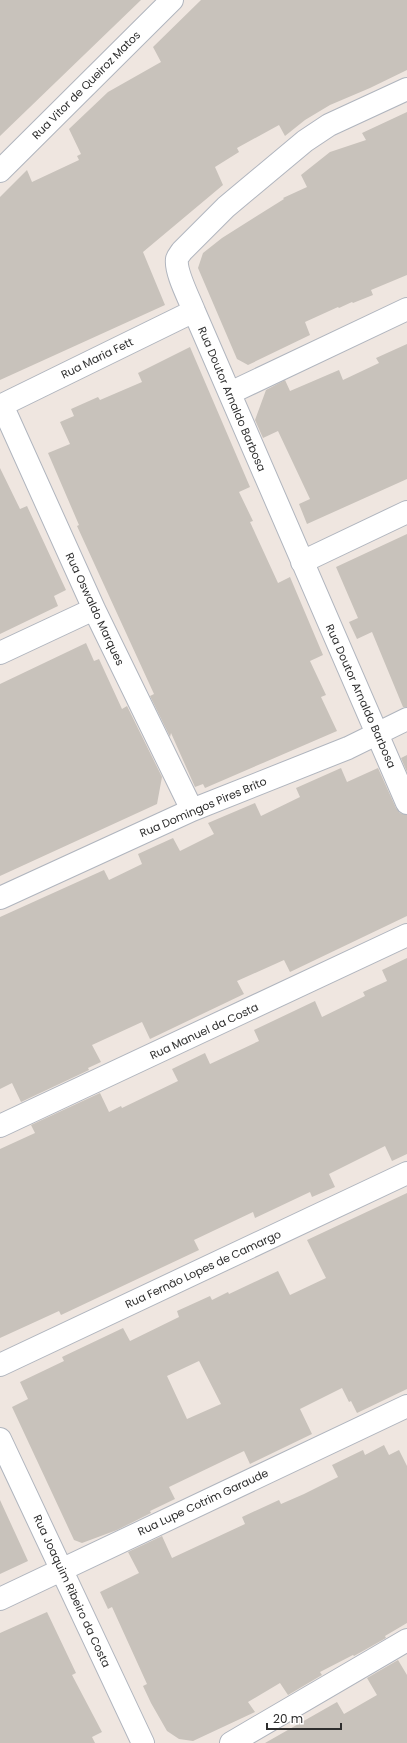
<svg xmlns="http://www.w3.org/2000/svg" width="407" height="1743" font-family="Poppins,sans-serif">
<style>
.building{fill:#c8c2bb;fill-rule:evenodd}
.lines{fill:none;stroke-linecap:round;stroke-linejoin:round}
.minor-casing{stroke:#b0b5be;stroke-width:24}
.tertiary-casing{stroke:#b0b5be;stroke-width:24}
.minor{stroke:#fff;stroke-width:22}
.tertiary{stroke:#fff;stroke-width:22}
.labels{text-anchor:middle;stroke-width:3.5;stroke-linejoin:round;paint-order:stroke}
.street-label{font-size:11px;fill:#2e2e2e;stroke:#fff}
</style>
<rect width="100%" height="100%" fill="#efe6e0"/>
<path class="building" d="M0,0h141l-141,136z
M201,0h206v70l-37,18 -40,17 -25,15 -20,16 -6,-11 -42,23 2,4 -24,15 8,18 -80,67 22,53 -165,75v-183l27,-27 5,12 47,-22 -2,-4 4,-2 -12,-25 39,-37 53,-30 -8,-15z
M407,112v163l-36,15 2,5 -20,8 -1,-1 -13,6 -1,-1 -33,15 5,13 -62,30 -11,-6 -39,-91 5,-15 19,-15 62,-39 -1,-1 24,-11 -6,-12 29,-23 36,-12 -4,-7z
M407,344v135l-100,45 -8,-20 11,-5 -32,-68 -15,7 -8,-18 11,-30 19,-10 5,11 49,-21 4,10 36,-17 -3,-5z
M190,347l60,140 -11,5 14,29 -3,1 28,61 12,-6 33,78 -13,6 16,34 -5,2 16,34 -132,57 -2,-4 -8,3 -24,-54 -1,4 -20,-41 4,-2 -77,-168 2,-1 -31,-72 22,-9 -10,-22 14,-6 -3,-7 27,-12 2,3 42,-18 -4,-9z
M0,468l20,41 7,-3 39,84 -12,6 4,10 -58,28z
M407,534v173h-4l-31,-75 -15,7 -8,-17 9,-4 -22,-51z
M86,643l8,18 5,-2 23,50 5,-3 35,71 -5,27 -157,72v-192z
M407,755v17l-6,-14z
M341,768l6,14 31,-14 18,40 4,5 7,2v101l-117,56 -6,-12 -47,21 7,13 -94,45 -8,-17 -50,23 9,17 -13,6 1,2 -68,32 -9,-19 -12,6v-172l104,-47 5,10 33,-16 -4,-10 35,-16 7,13 34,-17 -6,-11 47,-20 6,13 39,-19 -4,-9z
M407,958v196l-15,7 -7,-15 -56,28 6,13 -23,10 -2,-5 -55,26 -2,-6 -59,28 5,10 -138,65 -2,-4 -59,27v-189l35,-16 -4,-8 69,-32 9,19 12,-6 1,2 56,-27 -6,-12 33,-16 5,11 49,-23 -5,-11 61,-29 7,16 43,-21 -2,-4 24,-11 -5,-11z
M407,1193v196l-50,24 -6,-12 -2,1 -7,-14 -42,21 12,25 -62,30 -6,-13 -75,36 6,12 -25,12 1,2 -34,17 -35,13 -8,-3 -62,-133 16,-8 -8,-17 44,-21 -2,-4 61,-29 7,13 49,-24 -2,-6 33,-15 2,4 16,-8 1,2 49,-23 12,24 36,-17 -19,-38zM199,1361l22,43 -34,15 -20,-43z
M384,1445l5,10 10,-5 8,16v157l-22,13 1,2 -32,18 -1,-1 -33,17 2,3 -34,20 -8,-12 -32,19 7,10 -62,29 -14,-2 -12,-8 -16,-28 -8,-17 4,-2 -35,-77 -4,2 -8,-17 39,-19 -11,-21 34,-16 10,22 73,-34 -3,-7 37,-17 2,4 23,-10 34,-17 -6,-12 31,-15 2,5z
M0,1500l28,61 -28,13z
M47,1612l29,61 -4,2 30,57 -10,5 3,6h-95v-110z
M398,1660l9,15v68h-142l72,-41 7,12 33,-19 -10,-17z"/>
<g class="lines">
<g class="minor-casing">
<path id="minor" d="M407,89l-78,36 -24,16 -79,66 -44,44c-2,3 -4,5 -5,8 -2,13 12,39 17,52l213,492
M0,171l172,-171
M230,393l177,-84
M2,405l92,204 98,201
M0,406l194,-95
M302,562l105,-50
M0,653l94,-44
M0,898l192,-88 156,-62 59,-29
M0,1365l407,-192
M0,1439l143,304
M0,1599l407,-193
M231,1743l176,-103"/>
</g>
<g class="tertiary-casing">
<path id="tertiary" d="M0,1126l407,-191"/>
</g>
<use href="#minor" class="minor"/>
<use href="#tertiary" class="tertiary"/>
</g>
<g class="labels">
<g class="street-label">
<text transform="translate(86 85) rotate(-45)" y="4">Rua Vitor de Queiroz Matos</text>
<text transform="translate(97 358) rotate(-26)" y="4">Rua Maria Fett</text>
<text transform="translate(232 399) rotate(67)" y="4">Rua Doutor Arnaldo Barbosa</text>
<text transform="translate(95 609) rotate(65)" y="4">Rua Oswaldo Marques</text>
<text transform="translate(361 696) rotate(66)" y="4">Rua Doutor Arnaldo Barbosa</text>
<text transform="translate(203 807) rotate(-23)" y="4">Rua Domingos Pires Brito</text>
<text transform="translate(204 1031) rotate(-25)" y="4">Rua Manuel da Costa</text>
<text transform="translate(203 1269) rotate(-25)" y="4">Rua Fernão Lopes de Camargo</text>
<text transform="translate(203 1502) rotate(-25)" y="4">Rua Lupe Cotrim Garaude</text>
<text transform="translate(72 1591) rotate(65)" y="4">Rua Joaquim Ribeiro da Costa</text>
</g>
</g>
<path d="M267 1723v6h74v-6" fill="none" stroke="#2e2e2e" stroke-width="2"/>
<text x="273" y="1723" font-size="12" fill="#2e2e2e" stroke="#ffffff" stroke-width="3" paint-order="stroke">20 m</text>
</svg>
